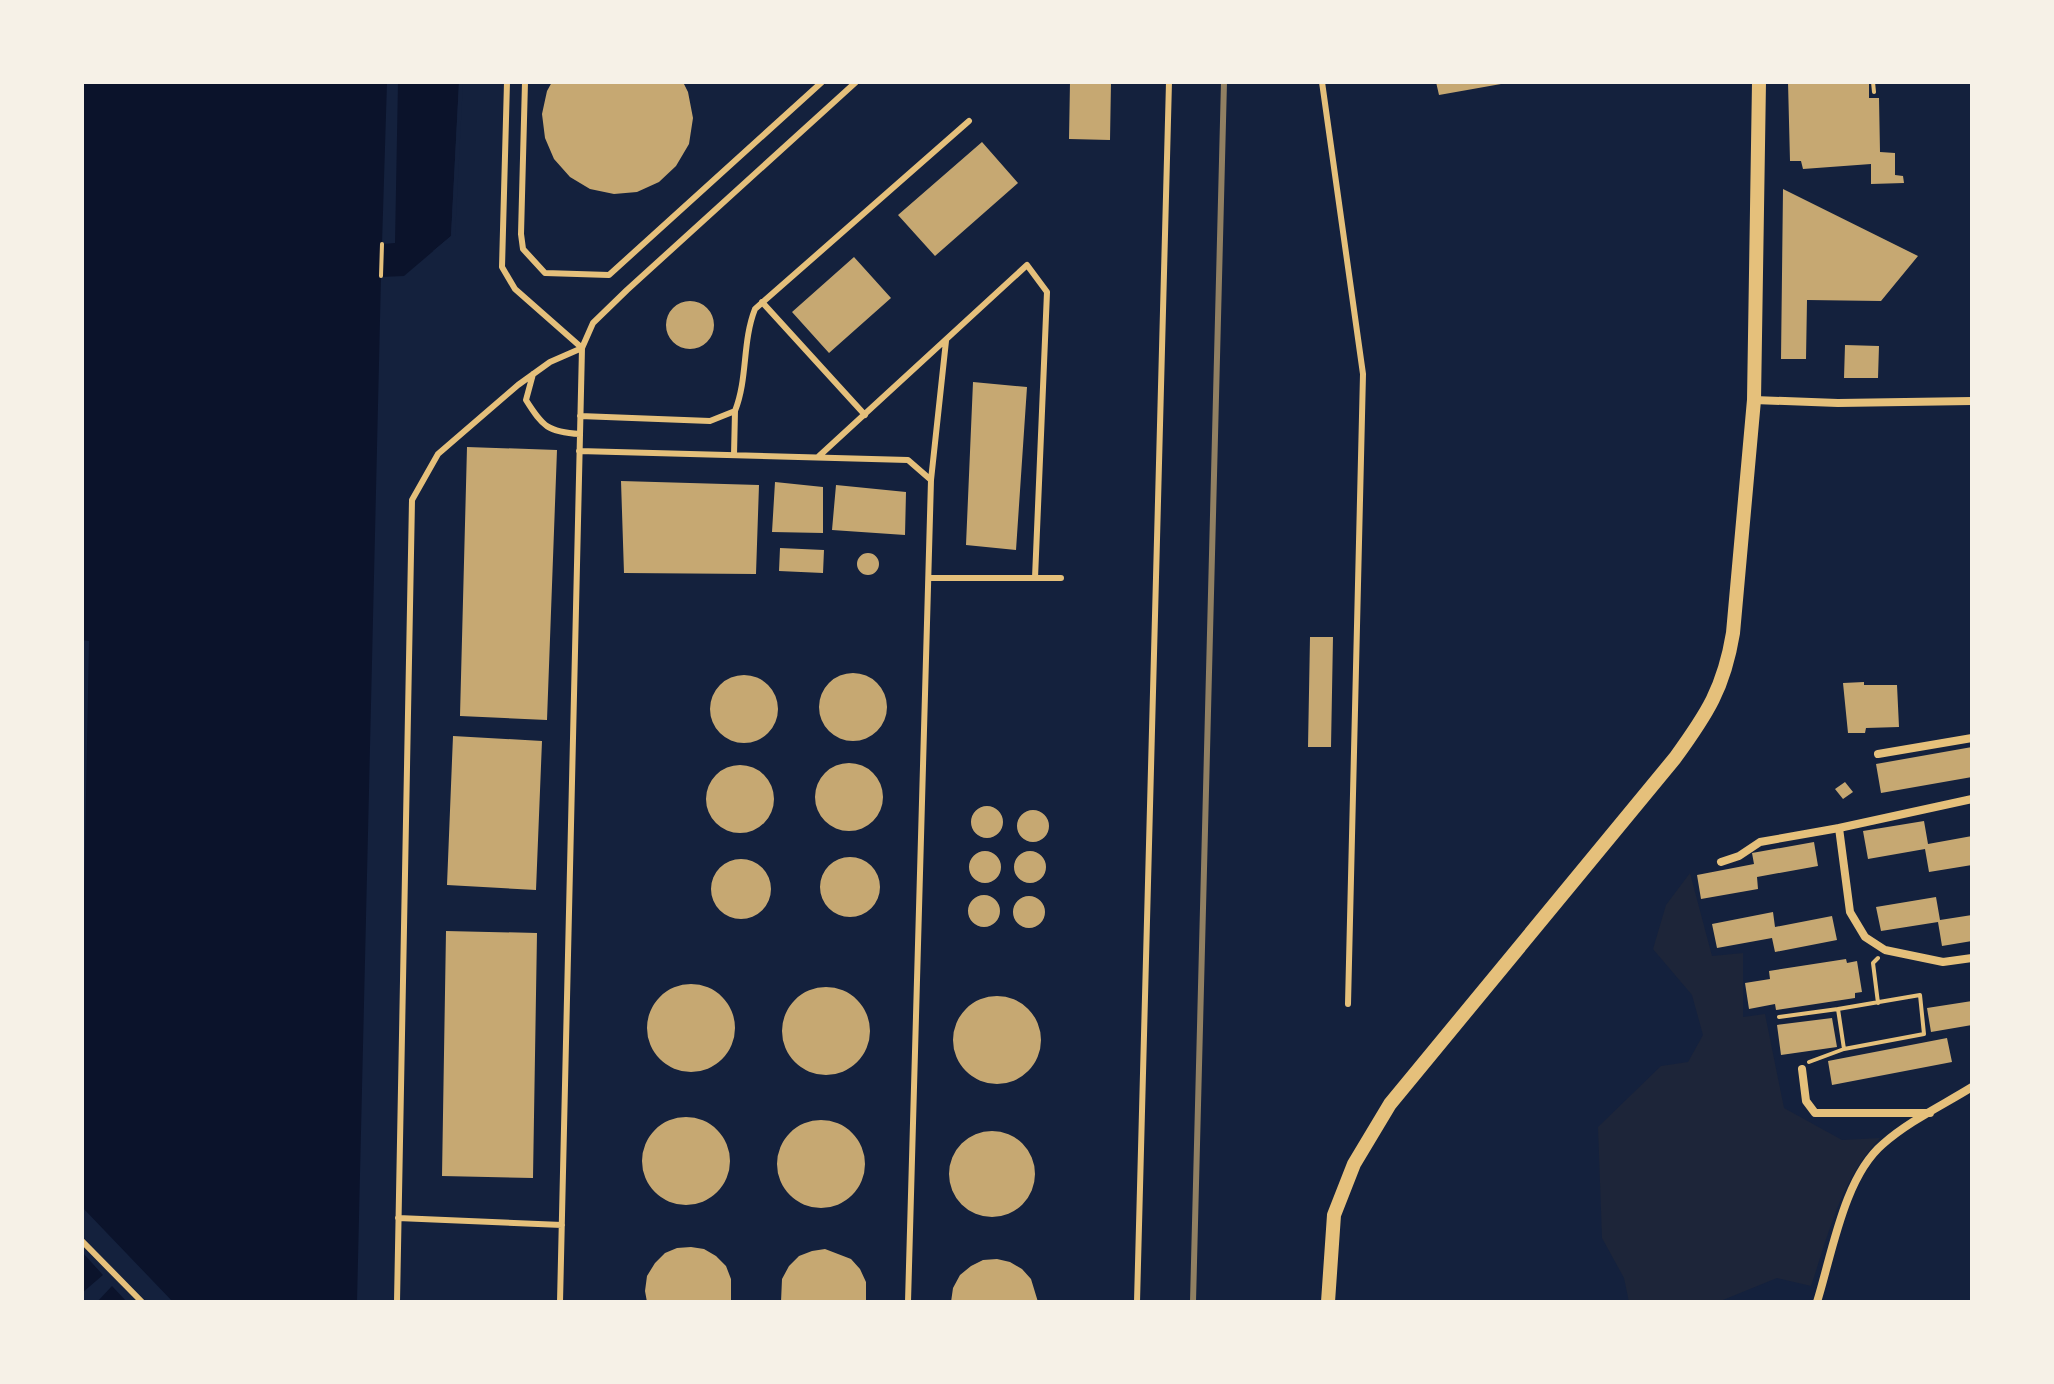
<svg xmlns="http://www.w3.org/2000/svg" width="2054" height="1384" font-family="'Roboto Condensed',sans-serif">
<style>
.green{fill:#1d2539}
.water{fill:#0b132b}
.pier{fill:#14213d}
.building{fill:#c6a872}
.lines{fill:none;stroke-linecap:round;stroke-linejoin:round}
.path{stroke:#e5c07b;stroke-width:4}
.service{stroke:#e5c07b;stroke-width:6}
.minor{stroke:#e5c07b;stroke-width:8}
.tertiary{stroke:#e5c07b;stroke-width:14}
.rail{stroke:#918062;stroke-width:6}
</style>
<rect width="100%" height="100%" fill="#14213d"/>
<path class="green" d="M1690,873l22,83 31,-3v64l22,-3 19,94 58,32 38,-2c-39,41 -51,95 -69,148l-34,-8 -59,24h-89l-5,-24 -22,-40 -4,-111 63,-61 27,-4 15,-27 -11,-40 -39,-46 13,-44z"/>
<path class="water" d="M82,82h377l-8,154 -47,40 -23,1 -24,1025h-184l-91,-95v-206l7,-360 -7,-1z
M82,1252l21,23 -21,18z
M112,1286l15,16h-30z"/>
<path class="pier" d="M387,82h11l-3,161 -13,1z
M459,82h4l-8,154 -16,15h-6l18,-15z"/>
<path class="building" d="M552,82h131l5,10 5,26 -4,26 -13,22 -17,16 -22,10 -23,2 -24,-5 -20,-12 -16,-18 -9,-21 -3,-24 5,-23z
M1070,82h41l-1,58 -41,-1z
M1436,82h65v2l-62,11z
M1788,82h81v16h10l1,54 15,1v22l8,1 1,7 -33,1v-20l-68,5 -2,-8h-11z
M982,142l36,41 -83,73 -37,-41z
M1783,189l135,67 -37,45 -74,-1 -1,59h-25z
M854,257l37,41 -62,55 -37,-41z
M666 325a24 24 0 1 1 48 0a24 24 0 1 1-48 0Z
M1845,345l34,1 -1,32h-34z
M973,382l54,5 -11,163 -50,-5z
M467,447l90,3 -10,270 -87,-4z
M621,481l138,4 -3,89 -132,-1z
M775,482l48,5v46l-51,-1z
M836,485l70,7 -1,43 -73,-5z
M780,548l44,2 -1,23 -44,-2z
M857 564a11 11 0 1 1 22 0a11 11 0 1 1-22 0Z
M1310,637h23l-2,110h-23z
M819 707a34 34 0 1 1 68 0a34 34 0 1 1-68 0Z
M710 709a34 34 0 1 1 68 0a34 34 0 1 1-68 0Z
M1864,682v3h33l2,42 -33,1 -1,5h-17l-5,-50z
M453,736l89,5 -6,149 -89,-5z
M1972,747v30l-91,16 -5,-29z
M815 797a34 34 0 1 1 68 0a34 34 0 1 1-68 0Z
M706 799a34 34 0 1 1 68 0a34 34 0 1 1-68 0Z
M1845,782l8,10 -10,7 -8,-10z
M971 822a16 16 0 1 1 32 0a16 16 0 1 1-32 0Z
M1017 826a16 16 0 1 1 32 0a16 16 0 1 1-32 0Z
M1924,821l4,23 44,-8v29l-43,7 -4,-23 -57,10 -5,-28z
M1814,842l4,24 -61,11 1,12 -57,10 -4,-24 57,-11 -2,-11z
M969 867a16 16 0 1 1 32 0a16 16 0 1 1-32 0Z
M1014 867a16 16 0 1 1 32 0a16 16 0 1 1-32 0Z
M820 887a30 30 0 1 1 60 0a30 30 0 1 1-60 0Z
M711 889a30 30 0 1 1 60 0a30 30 0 1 1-60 0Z
M968 911a16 16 0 1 1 32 0a16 16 0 1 1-32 0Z
M1013 912a16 16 0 1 1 32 0a16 16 0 1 1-32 0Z
M1936,897l4,23 32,-5v26l-30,5 -4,-24 -57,9 -5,-24z
M1773,912l2,15 57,-11 5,24 -62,12 -3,-14 -55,10 -5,-24z
M446,931l91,2 -4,245 -91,-2z
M1846,959l1,4 10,-2 5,31 -7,1v5l-79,12 -1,-6 -26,5 -4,-26 25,-4 -1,-8z
M647 1028a44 44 0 1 1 88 0a44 44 0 1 1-88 0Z
M782 1031a44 44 0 1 1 88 0a44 44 0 1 1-88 0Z
M953 1040a44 44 0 1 1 88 0a44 44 0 1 1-88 0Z
M1972,1001v24l-41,7 -4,-24z
M1832,1018l5,29 -56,8 -4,-30z
M1947,1038l5,24 -120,23 -4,-24z
M642 1161a44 44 0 1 1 88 0a44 44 0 1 1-88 0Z
M777 1164a44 44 0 1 1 88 0a44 44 0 1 1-88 0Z
M949 1174a43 43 0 1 1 86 0a43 43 0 1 1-86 0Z
M691,1247l13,2 12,7 10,10 5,13v23h-84l-2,-11 2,-15 8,-13 10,-10 12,-5z
M825,1249l26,10 9,10 6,13v20h-85l1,-23 7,-13 10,-10 13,-5z
M997,1259l13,3 12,7 9,10 7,23h-87l2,-14 7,-13 11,-9 12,-6z"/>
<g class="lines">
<path class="path" d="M1873,82l1,10
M381,276l1,-32
M1920,995l4,39 -80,15 -6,-40z
M1878,1003l-5,-40 5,-5
M1779,1017l59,-8
M1809,1062l35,-13"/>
<path class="service" d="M507,82l-5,185 13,22 67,59
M525,82l-4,152 2,15 22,24 64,2 213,-193
M1322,82l41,292 -15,630
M762,302l103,113
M533,374l-7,26c17,27 22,32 54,34
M580,416l130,5 25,-10c13,-33 7,-69 20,-102l214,-188
M579,451l329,9 23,20 -23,822
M734,455l1,-44
M818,457l209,-192 20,27 -12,286
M931,480l15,-139
M929,578h132
M398,1218l164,7
M82,1241l60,61
M397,1302l15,-802 26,-46 80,-69 32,-23 32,-14
M560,1302l22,-954 11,-25 34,-33 229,-208
M1137,1302l32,-1220"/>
<path class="minor" d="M1754,400l84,3 134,-2
M1878,754l94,-16
M1972,799l-133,29 11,84 15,25 20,13 58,12 29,-4
M1721,862l18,-6 21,-14 79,-14
M1802,1069l4,32 9,12h115
M1817,1302c15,-48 27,-125 66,-158 26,-23 60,-39 89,-57"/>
<path class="tertiary" d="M1328,1302l6,-87 20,-51 36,-60 285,-346c32,-44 49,-70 58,-125l21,-233 5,-318"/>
<path class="rail" d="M1193,1302l31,-1220"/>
</g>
<rect width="2054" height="1384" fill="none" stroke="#f6f1e7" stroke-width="168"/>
</svg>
